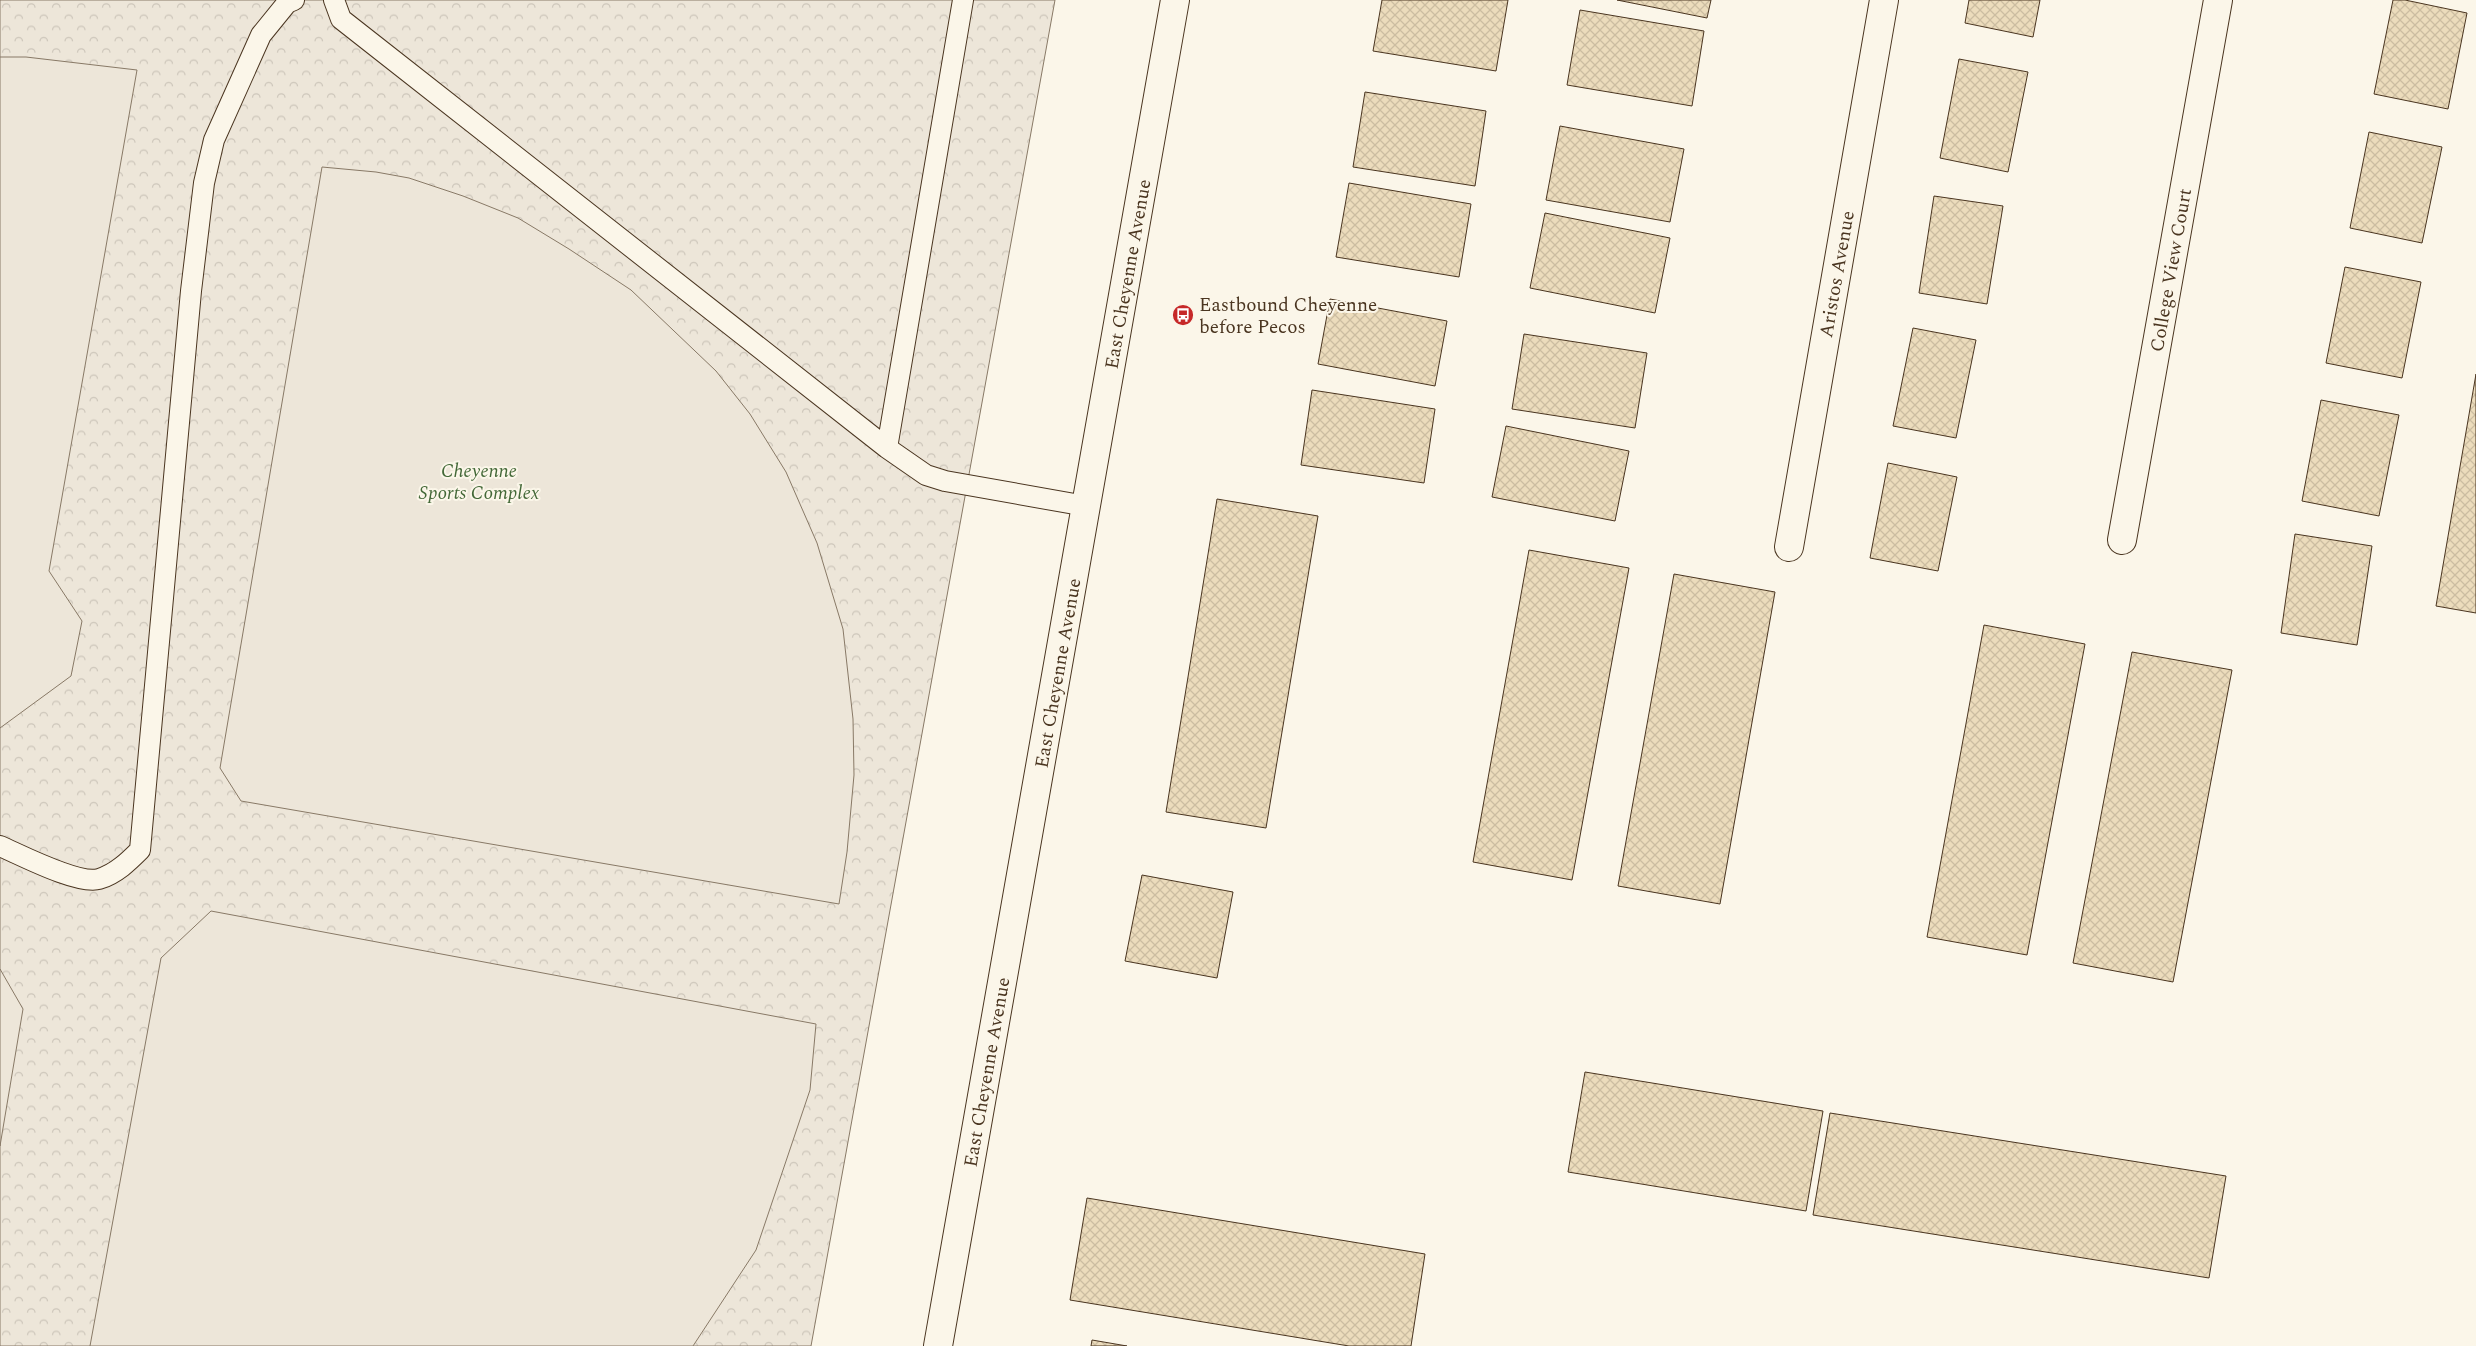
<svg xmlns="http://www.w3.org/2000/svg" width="2476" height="1346" font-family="Spectral,serif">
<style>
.park{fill:url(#park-crowns);stroke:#887966}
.pitch{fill:#ede6d9;stroke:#887966}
.building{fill:url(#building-cross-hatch);stroke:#4a3520}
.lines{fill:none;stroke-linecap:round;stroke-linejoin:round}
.lane-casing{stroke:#4a3520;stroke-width:22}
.street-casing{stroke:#4a3520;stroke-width:30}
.primary-casing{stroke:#4a3520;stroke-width:30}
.lane{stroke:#fbf6e9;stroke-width:20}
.street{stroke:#fbf6e9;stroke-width:28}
.primary{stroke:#fbf6e9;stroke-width:28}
.labels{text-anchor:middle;stroke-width:4;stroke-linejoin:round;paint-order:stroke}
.street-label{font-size:19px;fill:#4a3520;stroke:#fbf6e9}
.poi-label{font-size:19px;fill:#4a3520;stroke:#fbf6e9;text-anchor:start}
.park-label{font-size:19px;font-style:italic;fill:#436837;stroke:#fbf6e9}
</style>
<defs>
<pattern id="park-crowns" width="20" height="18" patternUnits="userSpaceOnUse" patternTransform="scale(1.25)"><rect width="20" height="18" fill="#ede6d9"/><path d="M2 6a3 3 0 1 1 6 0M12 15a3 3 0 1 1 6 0" fill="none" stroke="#cdc6ba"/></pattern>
<pattern id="building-cross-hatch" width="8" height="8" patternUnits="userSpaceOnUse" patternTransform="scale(1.25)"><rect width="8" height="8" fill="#ecdcbc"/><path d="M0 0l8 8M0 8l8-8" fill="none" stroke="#ccbda1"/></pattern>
</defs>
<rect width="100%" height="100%" fill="#fbf6e9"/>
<path class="park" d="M0,0h1055l-244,1346h-811z"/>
<path class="pitch" d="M0,57h26l111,13 -88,501 33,50 -11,55 -71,52z
M322,167l54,5 33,6 54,18 55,22 51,31 62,41 85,81 34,43 36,58 31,71 26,86 10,90 1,56 -7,77 -8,52 -598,-103 -21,-33z
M211,911l605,113 -6,66 -54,160 -63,96h-603l71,-388z
M0,969l23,40 -23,137z"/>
<path class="building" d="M1382,0h126l-12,71 -123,-20z
M1617,0h94l-4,18z
M1969,0h71l-7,37 -68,-14z
M2393,0h12l62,13 -19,96 -74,-15z
M1580,10l124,21 -12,75 -125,-21z
M1959,59l69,13 -20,100 -68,-14z
M1365,92l121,19 -11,75 -122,-19z
M1560,126l124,23 -14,73 -124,-22z
M2369,132l73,15 -20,96 -72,-15z
M1349,183l122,21 -12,73 -123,-20z
M1934,196l69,10 -16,98 -68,-11z
M1545,213l125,25 -15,75 -125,-25z
M2345,267l76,15 -19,96 -76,-15z
M1330,299l117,22 -12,65 -117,-22z
M1913,328l63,12 -20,98 -63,-12z
M1524,334l123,19 -12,75 -123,-19z
M2476,374v239l-40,-7z
M1312,390l123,19 -11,74 -123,-18z
M2321,400l78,15 -20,101 -77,-15z
M1506,426l123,25 -14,70 -123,-24z
M1888,463l69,14 -19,94 -68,-13z
M1217,499l101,17 -52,312 -100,-16z
M2295,534l77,12 -15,99 -76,-12z
M1529,550l100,18 -57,312 -99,-18z
M1674,574l101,18 -55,312 -102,-18z
M1984,625l101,19 -58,311 -100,-18z
M2132,652l100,18 -59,312 -100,-19z
M1142,875l91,17 -16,86 -92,-17z
M1585,1072l238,39 -17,100 -238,-39z
M1830,1113l396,63 -17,102 -396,-63z
M1087,1198l338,56 -14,92h-62l-279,-46z
M1092,1340l35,6h-36z"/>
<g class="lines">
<g class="lane-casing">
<path id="lane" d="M334,0l7,19 546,429 39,27 19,6 141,25
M887,448l76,-448
M0,846c21,9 78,39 99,33 17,-5 30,-18 41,-29l51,-559 13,-108 10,-43 47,-105 26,-32 7,-3"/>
</g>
<g class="street-casing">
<path id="street" d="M2122,540l96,-540
M1789,547l95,-547"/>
</g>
<g class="primary-casing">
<path id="primary" d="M938,1346l237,-1346"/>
</g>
<use href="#lane" class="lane"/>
<use href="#street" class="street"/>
<use href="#primary" class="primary"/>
</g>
<defs>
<g id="bus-disc" transform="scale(1.125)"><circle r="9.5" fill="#c62828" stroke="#fbf6e9"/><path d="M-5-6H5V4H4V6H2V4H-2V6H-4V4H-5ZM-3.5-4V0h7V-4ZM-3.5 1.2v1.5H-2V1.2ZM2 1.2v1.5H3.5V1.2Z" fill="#fff"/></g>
</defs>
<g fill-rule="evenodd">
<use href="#bus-disc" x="1183" y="315"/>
</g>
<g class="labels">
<g class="street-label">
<text transform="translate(2170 270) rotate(-80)" y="7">College View Court</text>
<text transform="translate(1127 274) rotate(-80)" y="7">East Cheyenne Avenue</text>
<text transform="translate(1836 274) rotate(-80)" y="7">Aristos Avenue</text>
<text transform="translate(1057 673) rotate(-80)" y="7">East Cheyenne Avenue</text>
<text transform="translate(986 1072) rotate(-80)" y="7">East Cheyenne Avenue</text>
</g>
<g class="poi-label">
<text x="1199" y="311">Eastbound Cheyenne<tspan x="1199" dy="22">before Pecos</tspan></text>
</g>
<g class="park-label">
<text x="479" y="477">Cheyenne<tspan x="479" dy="22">Sports Complex</tspan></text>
</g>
</g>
</svg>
